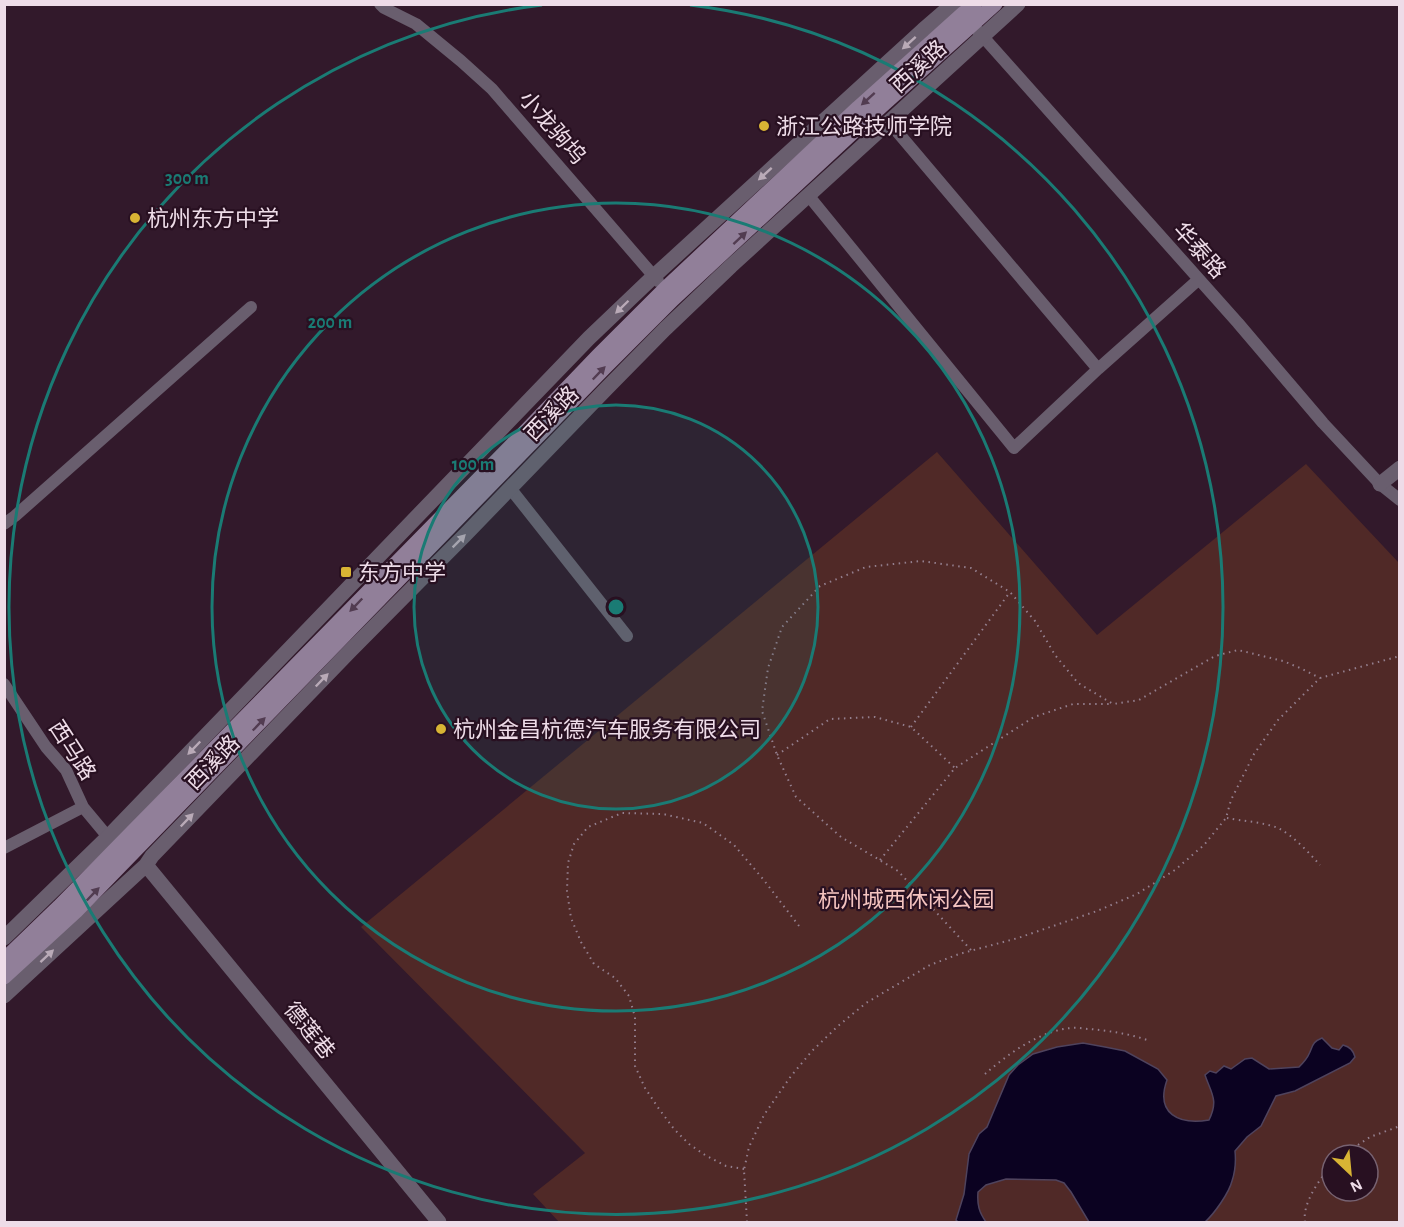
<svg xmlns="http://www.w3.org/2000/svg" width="1404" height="1227" font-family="'Alegreya Sans','Noto Sans SC',sans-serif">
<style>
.green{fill:#502927;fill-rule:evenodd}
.water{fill:#0b0221;stroke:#4f435d;stroke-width:1.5}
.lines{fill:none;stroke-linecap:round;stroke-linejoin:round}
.path{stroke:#947f8e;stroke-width:2;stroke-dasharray:1.5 4.5;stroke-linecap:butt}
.minor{stroke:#695e6e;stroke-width:12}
.tertiary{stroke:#695e6e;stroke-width:15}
.secondary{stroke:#917f99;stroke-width:15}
.oneway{fill:#b9aab7}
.oneway2{fill:#523c51}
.ring{fill:none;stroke:#1a7b74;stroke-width:3}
.poi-dot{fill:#d8b434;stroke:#281021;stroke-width:2}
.labels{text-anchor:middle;stroke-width:4.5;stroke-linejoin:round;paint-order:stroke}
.street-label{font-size:22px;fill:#eedce8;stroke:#281021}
.poi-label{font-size:22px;fill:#eedce8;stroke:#281021;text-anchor:start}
.park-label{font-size:22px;fill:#f5c4c0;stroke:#281021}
.centre{fill:#1a7b74;stroke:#281021;stroke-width:3}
.ring-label{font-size:18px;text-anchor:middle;font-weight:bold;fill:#1a7b74;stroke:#281021;stroke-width:4.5;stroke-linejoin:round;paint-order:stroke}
</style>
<rect width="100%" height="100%" fill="#32192b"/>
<path class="green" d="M937,452l160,183 209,-171 93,99v659h-840l-26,-28 52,-41 -224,-226zM1332,1155h36v36h-36z"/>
<path class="water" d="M1322,1038l10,10 7,2 4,-5c7,2 10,5 12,12l-5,6 -55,28 -19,5 -15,30 -14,11 -12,14c1,10 0,21 -3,30 -3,12 -18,33 -27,41h-116l-18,-30 -7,-9 -8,-3 -50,-1 -20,6 -8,7c-1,13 1,20 8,30h-28l-2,-2 8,-26 5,-40 10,-20 8,-7 22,-52 9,-10 15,-11 24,-7 26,-4 22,4 20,4 33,18 9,11c-12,34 12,45 42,40 10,-20 2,-27 -4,-45l5,-4 6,2 8,-7 7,3 14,-10 7,-1 17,11 30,-2c4,-4 8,-8 10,-13 4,-8 3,-12 13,-16z"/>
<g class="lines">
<path class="path" d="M911,727l99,-135
M777,755l53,-36 45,-2 36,10 44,41
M1227,818c15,3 36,4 51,10 16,8 30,24 42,37
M880,860l75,-92 79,-51 39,-13h38
M971,950l-73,-79 -57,-34 -45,-40 -19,-42 -15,-44 6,-43 14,-41 38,-41 46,-19 55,-6 50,7 39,24 25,29 20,34 23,28 35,21 26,-4 76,-44 23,-6 45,11 17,7 20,10
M985,1074c23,-20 54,-43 86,-46 7,-1 13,1 19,1 20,2 41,5 60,12
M1343,1155l27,-18 30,-11
M744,1169l-18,-3 -21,-11 -16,-11 -15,-15 -15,-20 -14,-21 -10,-22v-49l-6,-21 -14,-18 -21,-14 -13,-22 -10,-24 -4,-27 1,-28 6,-19 14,-17 34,-14 41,1 40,9 31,22 29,34 36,47
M747,1222l-3,-52 5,-23 15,-32 27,-39 21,-25 26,-25 28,-23 64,-38 29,-11 59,-16 79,-27 40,-17 38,-24 29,-25 22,-27 5,-18 23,-46 24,-34 42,-42 80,-22
M1305,1222c-3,-19 15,-43 27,-58"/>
<path class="minor" d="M380,4l4,4 32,16 45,37 31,28 166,192
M977,30l261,293 85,100 57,61 20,16
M889,122l209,247
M808,195l206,253 84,-79 100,-89
M510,488l117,148
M4,524l11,-8 236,-209
M4,684l42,63 20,23 17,37 25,30
M4,848l79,-41"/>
<path class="tertiary" d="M1380,484l20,-16
M146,865l293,357
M4,938l104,-101 481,-499 65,-62 269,-246 30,-26
M4,996l142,-131 6,-9 197,-204 116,-117 141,-146 59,-60 66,-63 287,-262"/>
<path class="secondary" d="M4,960l55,-53 468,-477 71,-74 67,-67 193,-181 116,-104
M4,977l72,-66 529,-544 68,-68 194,-180 128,-115"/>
</g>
<defs><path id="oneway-solid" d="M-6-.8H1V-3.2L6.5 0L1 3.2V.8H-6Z" transform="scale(1.5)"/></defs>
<g class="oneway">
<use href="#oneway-solid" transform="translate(909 43) rotate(138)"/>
<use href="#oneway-solid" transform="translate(765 174) rotate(138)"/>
<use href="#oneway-solid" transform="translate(622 307) rotate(136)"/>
<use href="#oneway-solid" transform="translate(459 541) rotate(-45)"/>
<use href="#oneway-solid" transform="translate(322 680) rotate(-46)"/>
<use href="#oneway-solid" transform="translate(194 748) rotate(134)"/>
<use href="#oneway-solid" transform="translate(187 820) rotate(-46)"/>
<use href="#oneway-solid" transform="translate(47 956) rotate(-43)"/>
</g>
<g class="oneway2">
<use href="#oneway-solid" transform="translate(868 99) rotate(138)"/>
<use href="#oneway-solid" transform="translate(740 238) rotate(-43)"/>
<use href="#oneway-solid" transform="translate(599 373) rotate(-46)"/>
<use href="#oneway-solid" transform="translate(356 605) rotate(134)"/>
<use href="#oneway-solid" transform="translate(259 724) rotate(-46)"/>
<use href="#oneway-solid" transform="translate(93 894) rotate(-46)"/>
</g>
<circle cx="616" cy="607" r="202" fill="#1a7b74" fill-opacity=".12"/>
<g class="ring">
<circle cx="616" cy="607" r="202"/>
<circle cx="616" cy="607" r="404"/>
<path d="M690 5A607 607 0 1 1 542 5"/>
</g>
<g class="poi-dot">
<circle cx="764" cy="126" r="6"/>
<circle cx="135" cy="218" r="6"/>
<rect x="340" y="566" width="12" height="12" rx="3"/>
<circle cx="441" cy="729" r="6"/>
</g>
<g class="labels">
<g class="street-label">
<text transform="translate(918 66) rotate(-42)" y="8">西溪路</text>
<text transform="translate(553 127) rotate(49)" y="8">小龙驹坞</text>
<text transform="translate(1200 250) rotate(48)" y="8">华泰路</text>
<text transform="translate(551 413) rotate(-46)" y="8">西溪路</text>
<text transform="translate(73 750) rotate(57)" y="8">西马路</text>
<text transform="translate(212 762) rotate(-46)" y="8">西溪路</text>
<text transform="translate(310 1030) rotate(51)" y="8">德莲巷</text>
</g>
<g class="poi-label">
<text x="776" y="134">浙江公路技师学院</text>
<text x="147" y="226">杭州东方中学</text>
<text x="358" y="580">东方中学</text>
<text x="453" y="737">杭州金昌杭德汽车服务有限公司</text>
</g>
<g class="park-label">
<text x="906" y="907">杭州城西休闲公园</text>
</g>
</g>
<circle cx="616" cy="607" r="9" class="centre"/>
<g class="ring-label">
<text x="187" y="184">300 m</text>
<text x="330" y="328">200 m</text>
<text x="473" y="470">100 m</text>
</g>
<rect width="1404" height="1227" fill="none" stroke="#eedce8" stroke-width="12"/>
<g transform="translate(1350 1173) rotate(154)"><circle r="28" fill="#281021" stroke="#776271" stroke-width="1.5"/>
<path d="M0-4.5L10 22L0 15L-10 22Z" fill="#d8b434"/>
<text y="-9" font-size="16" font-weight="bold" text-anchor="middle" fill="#eedce8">N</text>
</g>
</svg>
